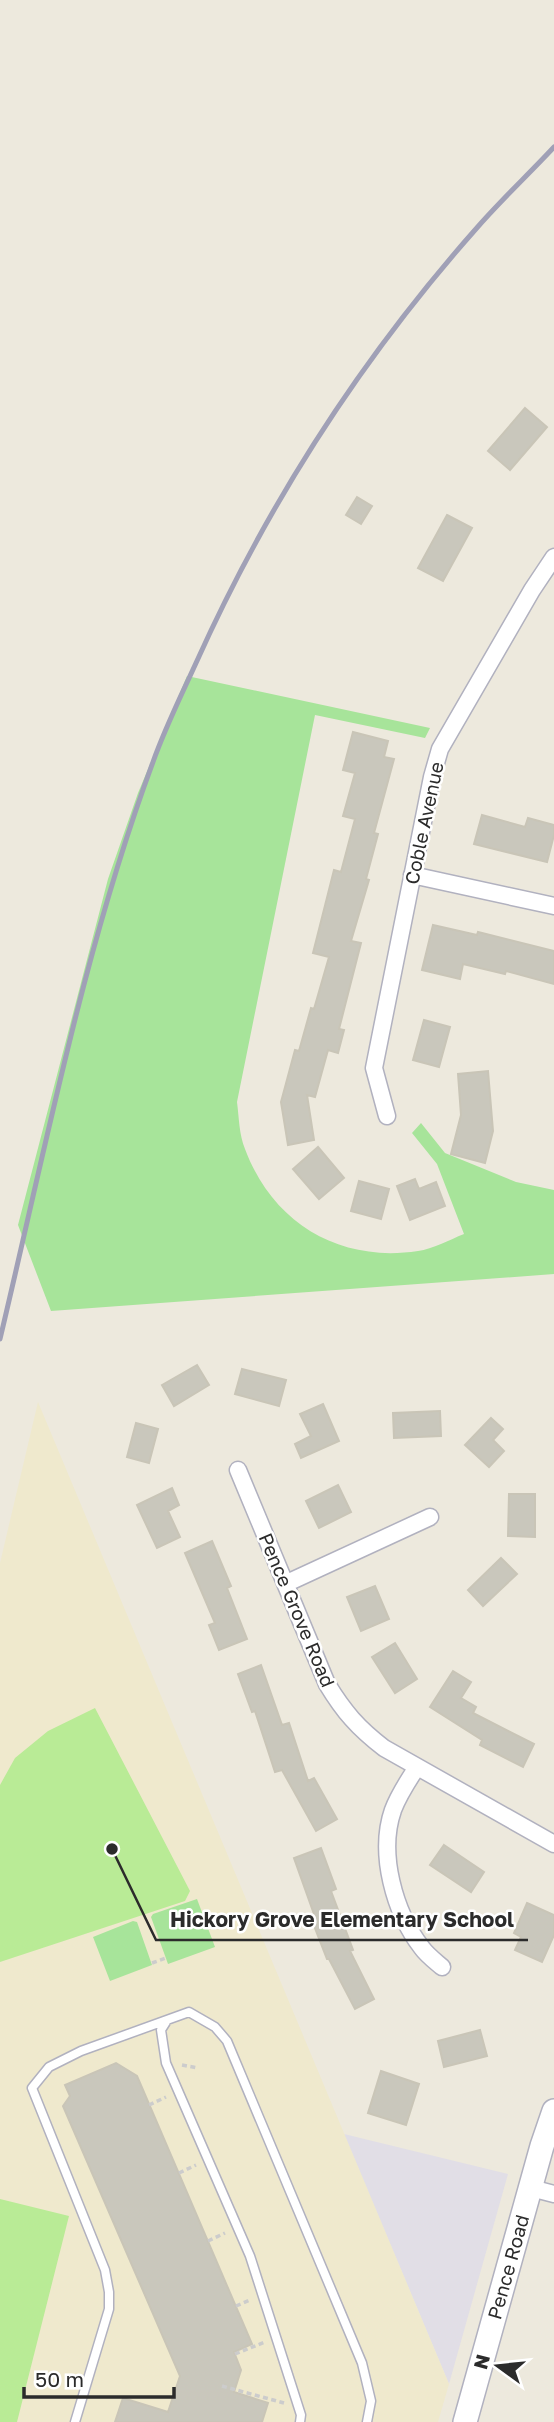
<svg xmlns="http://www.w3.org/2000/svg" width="554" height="2422" font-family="'Golos Text',sans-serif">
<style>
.industrial{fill:#e1dee6}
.education{fill:#efe9cd}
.green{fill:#a7e49a}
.pitch{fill:#b9eb96}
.building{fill:#c9c7bc;stroke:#c9c5b7;stroke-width:2}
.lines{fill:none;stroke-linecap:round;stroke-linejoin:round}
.lane-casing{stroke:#b1b1bf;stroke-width:11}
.street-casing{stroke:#b1b1bf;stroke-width:19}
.secondary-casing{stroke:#b1b1bf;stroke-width:26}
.path{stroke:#ccc;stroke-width:3.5;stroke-dasharray:5 3.5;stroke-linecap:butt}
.lane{stroke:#fff;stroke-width:8}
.street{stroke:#fff;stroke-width:16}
.secondary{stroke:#fff;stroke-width:23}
.rail{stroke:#a0a0b6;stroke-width:5}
.labels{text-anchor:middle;stroke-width:5;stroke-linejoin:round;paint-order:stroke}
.street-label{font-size:19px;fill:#2b2b2b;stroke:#fff}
.leader{fill:none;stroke:#2b2b2b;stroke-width:2.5}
.callout-dot{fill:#2b2b2b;stroke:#fff;stroke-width:2.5}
.callout-label{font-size:21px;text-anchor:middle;font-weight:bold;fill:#2b2b2b;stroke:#fff;stroke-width:5;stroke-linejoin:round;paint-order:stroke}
</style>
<rect width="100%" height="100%" fill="#ede9dd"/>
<path class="industrial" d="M344,2134l164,40 -59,210z"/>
<path class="education" d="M38,1402l411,982 -11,38h-438v-859z"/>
<path class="green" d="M187,676l243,52 -5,10 -110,-23 -78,387c2,15 2,33 8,47 28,75 95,114 173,102 15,-2 31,-11 46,-17l-27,-70 -25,-31 9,-10 24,30 71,29 38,8v84l-503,37 -33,-86 90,-346 30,-86z
M197,1899l18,48 -47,17 -17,-47 2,-3z
M133,1921l4,1 15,43 -42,16 -17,-44z"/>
<path class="pitch" d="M95,1708l95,183 -5,10 -185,61v-177l15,-27 33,-27z
M0,2199l69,17 -52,206h-17z"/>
<path class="building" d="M525,408l22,19 -37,43 -22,-19z
M357,497l15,9 -11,18 -15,-9z
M447,515l25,13 -29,53 -25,-13z
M353,732l35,9 -4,16 10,2 -20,74 4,1 -12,45 3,1 -18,61 10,2 -22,86 5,1 -6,23 -10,-3 -13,47 -8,-2 7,45 -26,5 -7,-43 14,-52 4,1 12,-43 3,1 15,-52 -16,-4 21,-83 7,2 14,-53 -12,-3 12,-43 -12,-3z
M482,815l43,12 3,-9 26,7v10l-7,27 -73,-18z
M433,925l44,10 1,-3 76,19v33l-48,-13 -1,3 -42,-10 -3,15 -38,-9z
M424,1020l26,7 -11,40 -26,-7z
M488,1071l5,60 -8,32 -34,-9 10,-39 -3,-41z
M318,1147l26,31 -25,21 -26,-30z
M415,1179l4,10 17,-7 9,24 -35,14 -13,-34z
M359,1181l30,8 -8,30 -30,-8z
M197,1365l12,20 -35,21 -12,-21z
M242,1369l44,11 -7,26 -44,-12z
M323,1404l16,37 -38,17 -6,-14 16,-8 -11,-22z
M440,1411l1,25 -47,2 -1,-25z
M491,1418l12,11 -10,11 11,11 -15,16 -24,-22z
M136,1423l22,6 -9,34 -22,-6z
M338,1485l13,27 -32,16 -13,-27z
M172,1488l7,17 -11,6 12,26 -23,11 -20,-43z
M509,1494h26v43l-27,-1z
M212,1541l19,45 -4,2 20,51 -28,11 -10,-25 6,-2 -30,-70z
M501,1558l16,16 -34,32 -15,-16z
M375,1586l14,33 -28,12 -14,-34z
M395,1643l22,36 -22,14 -23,-36z
M261,1665l21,60 7,-2 19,58 6,-3 23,41 -21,12 -34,-61 -7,2 -20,-61 -3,1 -14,-38z
M453,1671l18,11 -10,16 15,9 -3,6 61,31 -11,23 -43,-22 2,-5 -52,-33z
M444,1845l40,27 -13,20 -41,-27z
M321,1848l15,41 -5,2 22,59 -3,1 24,48 -19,10 -26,-50h-2l-16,-41 4,-1 -21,-59z
M527,1903l27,12v20l-12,27 -27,-12 6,-13 -7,-4z
M480,2030l7,26 -43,11 -6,-26z
M116,2063l21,13 115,268 -18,8 7,18 -7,22 34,11 -6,19h-147l8,-24 45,14 12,-36 -117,-270 7,-10 -5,-11z
M381,2071l38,13 -13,41 -38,-12z"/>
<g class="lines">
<g class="lane-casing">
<path id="lane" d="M166,2022l-5,8 5,33 84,193 51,159 -1,7
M75,2422l34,-113v-17l-4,-22 -73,-182 17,-21 32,-16 108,-39 26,15 12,14 135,322 9,38 -4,21"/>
</g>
<g class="street-casing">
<path id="street" d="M412,875l142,31
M387,1116l-13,-48 58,-291 8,-28 92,-159 22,-33
M238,1470l89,214c17,28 31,44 57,64l170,96
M287,1583l143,-66
M417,1767c-9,14 -18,27 -24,43 -15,43 1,102 29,138 5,7 13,13 20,19
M531,2188l23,6"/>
</g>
<g class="secondary-casing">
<g id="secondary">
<path id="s1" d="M465,2422l77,-276 12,-35"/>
</g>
</g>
<path class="path" d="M152,1963l14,-5
M182,2065l16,3
M149,2105l17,-8
M179,2173l17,-8
M208,2241l17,-8
M236,2306l14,-6
M235,2354l30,-12
M222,2386l62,17"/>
<use href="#lane" class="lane"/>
<use href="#street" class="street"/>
<use href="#secondary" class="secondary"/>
<path class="rail" d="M0,1339c46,-193 84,-391 153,-577 12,-34 28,-66 43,-99 71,-158 164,-303 279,-433 25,-29 53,-55 79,-83"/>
</g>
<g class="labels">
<g class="street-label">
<text transform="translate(424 823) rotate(-78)" y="7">Coble Avenue</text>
<text transform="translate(297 1610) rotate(67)" y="7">Pence Grove Road</text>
<text dy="7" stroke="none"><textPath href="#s1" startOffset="161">Pence Road</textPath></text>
</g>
</g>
<path class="leader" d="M112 1849L156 1940H528"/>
<circle class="callout-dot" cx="112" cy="1849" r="7"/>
<g class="callout-label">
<text x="342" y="1927">Hickory Grove Elementary School</text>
</g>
<g transform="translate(498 2366) rotate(285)" stroke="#ffffff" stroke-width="5" paint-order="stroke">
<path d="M0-5L12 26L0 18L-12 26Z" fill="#2b2b2b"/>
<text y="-10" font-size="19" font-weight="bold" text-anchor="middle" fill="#2b2b2b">N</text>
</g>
<path d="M24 2387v10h150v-10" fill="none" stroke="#2b2b2b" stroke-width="3.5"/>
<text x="35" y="2387" font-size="21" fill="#2b2b2b" stroke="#ffffff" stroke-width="5" paint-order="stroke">50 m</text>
</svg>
